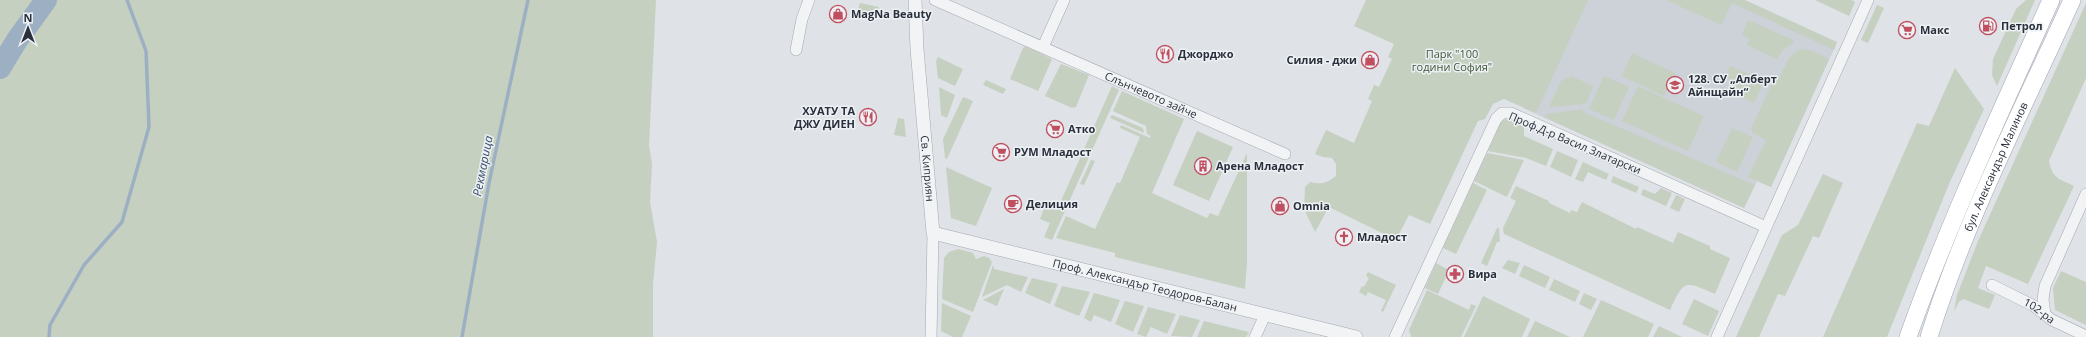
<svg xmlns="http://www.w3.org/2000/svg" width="2086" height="337" font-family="'Open Sans',sans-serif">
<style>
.built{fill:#cdd1d8}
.green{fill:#c5d0c1}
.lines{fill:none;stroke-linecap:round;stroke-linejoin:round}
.stream{stroke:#9db0c3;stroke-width:3.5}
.river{stroke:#9db0c3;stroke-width:22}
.minor-casing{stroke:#a5a9b0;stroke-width:12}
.tertiary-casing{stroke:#a5a9b0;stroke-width:14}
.primary-casing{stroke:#9fa6b1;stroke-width:18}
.minor{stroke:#f1f3f5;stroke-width:11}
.tertiary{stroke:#f1f3f5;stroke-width:13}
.primary{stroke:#fff;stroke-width:17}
.labels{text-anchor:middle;stroke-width:3;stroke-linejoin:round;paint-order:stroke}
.poi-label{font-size:11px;font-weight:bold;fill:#29303c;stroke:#eef1f4;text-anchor:start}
.park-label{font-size:11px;fill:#3e5638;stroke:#eef1f4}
.street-label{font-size:11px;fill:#29303c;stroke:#eef1f4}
.water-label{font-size:12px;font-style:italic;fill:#374f6c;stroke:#eef1f4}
</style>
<rect width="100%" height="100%" fill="#dfe2e7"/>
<path class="built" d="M1572,0h167l-1,2 97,45 -64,140 -14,-6 -13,27 -221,-100z"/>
<path class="green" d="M0,0h656l-7,145 3,19 -2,38 7,40 -4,42v53h-653z
M1366,0h222l-52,113 -32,-14 -11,5 -8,15 -7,2 -48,103 -21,-9 -10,19 -9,3 -61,-30 -14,25 -11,-23 1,-22 5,-5c11,3 17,1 26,-6v-12l-4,-6 -9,-1 -8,-3 11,-24 28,13 18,-42 -4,-2 6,-14 5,2 13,-28 -4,-2 6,-13 -40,-18z
M1666,0h79l92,42 -3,8 -102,-47 -11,22z
M1815,0h37l3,2 -6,14z
M2026,0h9l-38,86 -5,-11 1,-16 23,-50z
M860,3l19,4 -2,7 -19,-4z
M2086,3v75l-37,83c3,17 10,18 25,25l-46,98 -42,-18 -8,22 17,7 -6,14 -26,-10 -4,3 -5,9 3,-16 21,-54z
M1877,5l7,3 -16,35 -7,-3z
M1748,20l45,20 1,2 -11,8 -6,9 -30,-14 3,-6 -8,-4z
M1026,46l26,13 -14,32 -28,-12 13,-31z
M1802,49l11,2 16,8 -58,128 -23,-10 18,-37 -13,-7 -2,-4 20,-44 4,1 13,-26 7,-8z
M1632,53l43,20 -11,23 -42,-20z
M938,57l25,12 -8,17 -17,-8 -2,-17z
M1061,64l28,11 -13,32 -4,1 -27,-12z
M1730,66l34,15 -10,22 -34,-15v-2l13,5 4,-9 -12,-6z
M1955,68l29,41 -35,75 -62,153h-64l94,-214 12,3z
M1571,76l22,10 -6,16 -3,2 -35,3 12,-26z
M1604,76l25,11 -15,33 -25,-11z
M986,80l20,9 -3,5 -20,-9z
M1112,86l7,4 -67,150 -8,-3 6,-14 -10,-4 5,-13 12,4z
M1638,86l66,30 -16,35 -66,-30z
M939,87l16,8 -8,23 -6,-3z
M1122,91l62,28 -32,74 55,25 3,-5 8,3 29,-63v110l-2,26 -130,-32v-4l-59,-15 10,-22 29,13 22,-47 3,1 20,-46 -20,-9 1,-3 29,13 1,-2 -4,-2 -1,-8 -33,-15z
M963,97l10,4 -26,58 -2,-1 -2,-19z
M1583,109v3l172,73 -11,23 -200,-91 3,-3z
M1112,115l31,13 1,5 -34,-15z
M898,118l6,1 2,18 -12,-2z
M1505,119l19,7v10l29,13 -7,17 -20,-8 -38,-7 13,-29z
M1732,128l21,9 -16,35 -21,-10z
M1197,131l36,16 -24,54 -36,-16z
M1557,151l21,9 -7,17 -21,-10z
M1487,153l37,7 -17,37 -33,-16z
M1091,160l4,1 -11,24 -4,-1z
M1583,162l26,12 -3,6 -18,-8 -5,10 -8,-3z
M946,167l46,21 -16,38 -25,-8z
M1823,174l20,9 -24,55 -6,-2 -28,60 -7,-2 -19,43h-23l46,-102 16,-10z
M1613,176l26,11 -3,6 -25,-11z
M1473,183l14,7 -31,64 -13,-6z
M1516,186l33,15v2l21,10 1,-3 6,2 5,-10 54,27 1,-2 36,16 5,-11 32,14v3l20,9 1,-2 -16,38c-31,-14 -31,-14 -45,16l-166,-76 -1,-6 13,-27 -6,-3z
M1661,188l11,5 -6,13 -25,-11 2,-6 12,5z
M1676,195l9,4 -6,13 -9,-4z
M1497,228h2l1,14h-3l-10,24 -6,-3z
M958,249l15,4 3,6 8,-3 5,2 3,4 -19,50 -31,-13 2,-41 5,-6z
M1508,260l12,3 -5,11 -13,-6z
M1436,263l13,7 -11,24 -13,-6z
M993,265l1,4 34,8 -7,15 -14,-7 -25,12z
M1524,265l26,12 -5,11 -26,-12z
M2061,271l25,11v43l-31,-15 -2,-22z
M1368,272l28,13 -13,27 -2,-1 5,-11 -18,-8 -2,4 -7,-4 3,-6 2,1 5,-9 -3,-2z
M1032,278l26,6 -8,20 -25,-11z
M1554,279l26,12 -5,11 -26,-12z
M1062,286l28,6 -11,24 -25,-10z
M1004,289l-7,17 -14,-6z
M1427,290l42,20 2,-6 5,2 -15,31h-50l-2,-7z
M1094,293l26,7 -9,22 -17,-7 -3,7 -7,-4z
M1584,293l13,6 -6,11 -12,-6z
M1483,296l47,23 -8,18h-58z
M1694,299l25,12 -11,25 -26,-12z
M1601,300l53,24 -6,13h-65z
M1125,301l19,5 -11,26 -18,-8z
M942,303l29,13 -9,21h-9l-12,-6z
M1148,307l28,7 -9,20 -16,-7 -5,10 -9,-3z
M1180,315l20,5 -8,17 -21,-1z
M1204,321l45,11 -3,5h-49z
M1535,321l35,16h-43z
M1659,326l23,11h-29z"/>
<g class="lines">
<path class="stream" d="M49,337l1,-12 34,-60 38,-43 27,-95 -3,-76 -19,-51
M462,337l27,-154 39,-183"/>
<path class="river" d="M0,68l17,-28 29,-40"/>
<g class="minor-casing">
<g id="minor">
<path id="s1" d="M935,0l350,154"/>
<path d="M1043,47l21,-47"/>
<path d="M796,50l6,-31 7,-19"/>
<path id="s2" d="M1992,285l42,21 18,14 34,16"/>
<path d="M2045,314l-2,-15 2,-13 41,-92"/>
<path d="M931,337l2,-104"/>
<path d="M1255,337l10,-22"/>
<path d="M1395,337l101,-218 6,-6h9l255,114"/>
<path d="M1717,337l151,-337"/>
</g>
</g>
<g class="tertiary-casing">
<g id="tertiary">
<path id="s3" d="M915,0l2,49 16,184 423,104"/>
</g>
</g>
<g class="primary-casing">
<g id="primary">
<path d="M1908,337c41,-115 93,-226 143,-337"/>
<path id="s4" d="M1929,337c36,-116 93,-226 143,-337"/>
</g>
</g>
<use href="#minor" class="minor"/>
<use href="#tertiary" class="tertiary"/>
<use href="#primary" class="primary"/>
</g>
<defs>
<g id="shop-ring" transform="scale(0.9)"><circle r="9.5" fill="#eef1f4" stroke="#c04f60" stroke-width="1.5"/><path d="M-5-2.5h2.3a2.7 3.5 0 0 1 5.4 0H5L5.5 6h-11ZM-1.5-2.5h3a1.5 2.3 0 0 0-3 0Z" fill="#c04f60"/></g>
<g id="fuel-ring" transform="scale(0.9)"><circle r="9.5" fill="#eef1f4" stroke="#c04f60" stroke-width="1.5"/><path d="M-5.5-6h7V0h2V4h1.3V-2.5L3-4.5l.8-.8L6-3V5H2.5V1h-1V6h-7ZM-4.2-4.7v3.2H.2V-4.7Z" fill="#c04f60"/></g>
<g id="supermarket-ring" transform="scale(0.9)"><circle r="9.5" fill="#eef1f4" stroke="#c04f60" stroke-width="1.5"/><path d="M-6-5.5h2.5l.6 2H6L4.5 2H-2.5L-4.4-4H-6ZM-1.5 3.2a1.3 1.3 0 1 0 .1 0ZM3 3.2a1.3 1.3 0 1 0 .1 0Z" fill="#c04f60"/></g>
<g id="restaurant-ring" transform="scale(0.9)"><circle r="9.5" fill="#eef1f4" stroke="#c04f60" stroke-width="1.5"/><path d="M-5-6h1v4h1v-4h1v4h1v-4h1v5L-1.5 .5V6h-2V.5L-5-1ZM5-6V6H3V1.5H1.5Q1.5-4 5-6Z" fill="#c04f60"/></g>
<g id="school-ring" transform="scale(0.9)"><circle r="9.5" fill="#eef1f4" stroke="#c04f60" stroke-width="1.5"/><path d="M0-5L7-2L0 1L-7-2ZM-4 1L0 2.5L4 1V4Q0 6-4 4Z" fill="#c04f60"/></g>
<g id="building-ring" transform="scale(0.9)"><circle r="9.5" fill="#eef1f4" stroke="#c04f60" stroke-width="1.5"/><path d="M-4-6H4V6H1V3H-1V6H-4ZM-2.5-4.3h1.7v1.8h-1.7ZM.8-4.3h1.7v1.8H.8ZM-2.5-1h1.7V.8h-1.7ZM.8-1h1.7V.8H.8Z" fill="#c04f60"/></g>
<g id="cafe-ring" transform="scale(0.9)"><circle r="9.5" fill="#eef1f4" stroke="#c04f60" stroke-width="1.5"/><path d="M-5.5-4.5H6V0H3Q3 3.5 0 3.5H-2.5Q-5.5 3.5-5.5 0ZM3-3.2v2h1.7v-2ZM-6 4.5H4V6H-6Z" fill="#c04f60"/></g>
<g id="church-ring" transform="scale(0.9)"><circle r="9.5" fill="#eef1f4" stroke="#c04f60" stroke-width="1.5"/><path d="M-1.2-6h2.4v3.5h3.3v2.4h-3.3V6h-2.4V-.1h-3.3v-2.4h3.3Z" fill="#c04f60"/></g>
<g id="pharmacy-ring" transform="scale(0.9)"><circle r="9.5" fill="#eef1f4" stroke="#c04f60" stroke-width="1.5"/><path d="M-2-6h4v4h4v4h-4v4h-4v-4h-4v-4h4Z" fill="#c04f60"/></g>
</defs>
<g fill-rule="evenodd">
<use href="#shop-ring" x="838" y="14"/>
<use href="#fuel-ring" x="1988" y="26"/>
<use href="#supermarket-ring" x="1907" y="30"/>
<use href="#restaurant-ring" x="1165" y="54"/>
<use href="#shop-ring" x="1370" y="60"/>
<use href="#school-ring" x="1675" y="85"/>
<use href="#restaurant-ring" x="868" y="117"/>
<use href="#supermarket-ring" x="1055" y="129"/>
<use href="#supermarket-ring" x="1001" y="152"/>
<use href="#building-ring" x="1203" y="166"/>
<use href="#cafe-ring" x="1013" y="204"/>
<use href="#shop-ring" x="1280" y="206"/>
<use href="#church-ring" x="1344" y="237"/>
<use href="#pharmacy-ring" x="1455" y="274"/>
</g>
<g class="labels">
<g class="poi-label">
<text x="851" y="18">MagNa Beauty</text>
<text x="2001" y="30">Петрол</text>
<text x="1920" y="34">Макс</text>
<text x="1178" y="58">Джорджо</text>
<text x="1357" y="64" text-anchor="end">Силия - джи</text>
<text x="1688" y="83">128. СУ „Алберт<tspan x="1688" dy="13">Айнщайн“</tspan></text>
<text x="855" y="115" text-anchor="end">ХУАТУ ТА<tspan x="855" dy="13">ДЖУ ДИЕН</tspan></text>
<text x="1068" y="133">Атко</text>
<text x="1014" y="156">РУМ Младост</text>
<text x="1216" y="170">Арена Младост</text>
<text x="1026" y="208">Делиция</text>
<text x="1293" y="210">Omnia</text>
<text x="1357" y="241">Младост</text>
<text x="1468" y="278">Вира</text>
</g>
<g class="park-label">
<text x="1452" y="58">Парк "100<tspan x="1452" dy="13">години София"</tspan></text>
</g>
<g class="street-label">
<text dy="4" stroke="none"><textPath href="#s1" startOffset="236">Слънчевото зайче</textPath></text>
<text transform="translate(1575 143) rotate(23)" y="4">Проф.Д-р Васил Златарски</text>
<text dy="4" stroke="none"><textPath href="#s4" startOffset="183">бул. Александър Малинов</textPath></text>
<text dy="4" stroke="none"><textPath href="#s3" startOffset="169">Св. Киприян</textPath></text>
<text dy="4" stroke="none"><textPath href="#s3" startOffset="452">Проф. Александър Теодоров-Балан</textPath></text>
<text dy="4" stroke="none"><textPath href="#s2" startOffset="54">102-ра</textPath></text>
</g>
<g class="water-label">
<text transform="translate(483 166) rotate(-79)" y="4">Рекмарица</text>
</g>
</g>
<g transform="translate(28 28)" stroke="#eef1f4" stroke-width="3" paint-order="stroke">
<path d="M0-3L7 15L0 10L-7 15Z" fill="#29303c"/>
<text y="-6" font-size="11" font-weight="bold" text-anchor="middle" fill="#29303c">N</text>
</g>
</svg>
